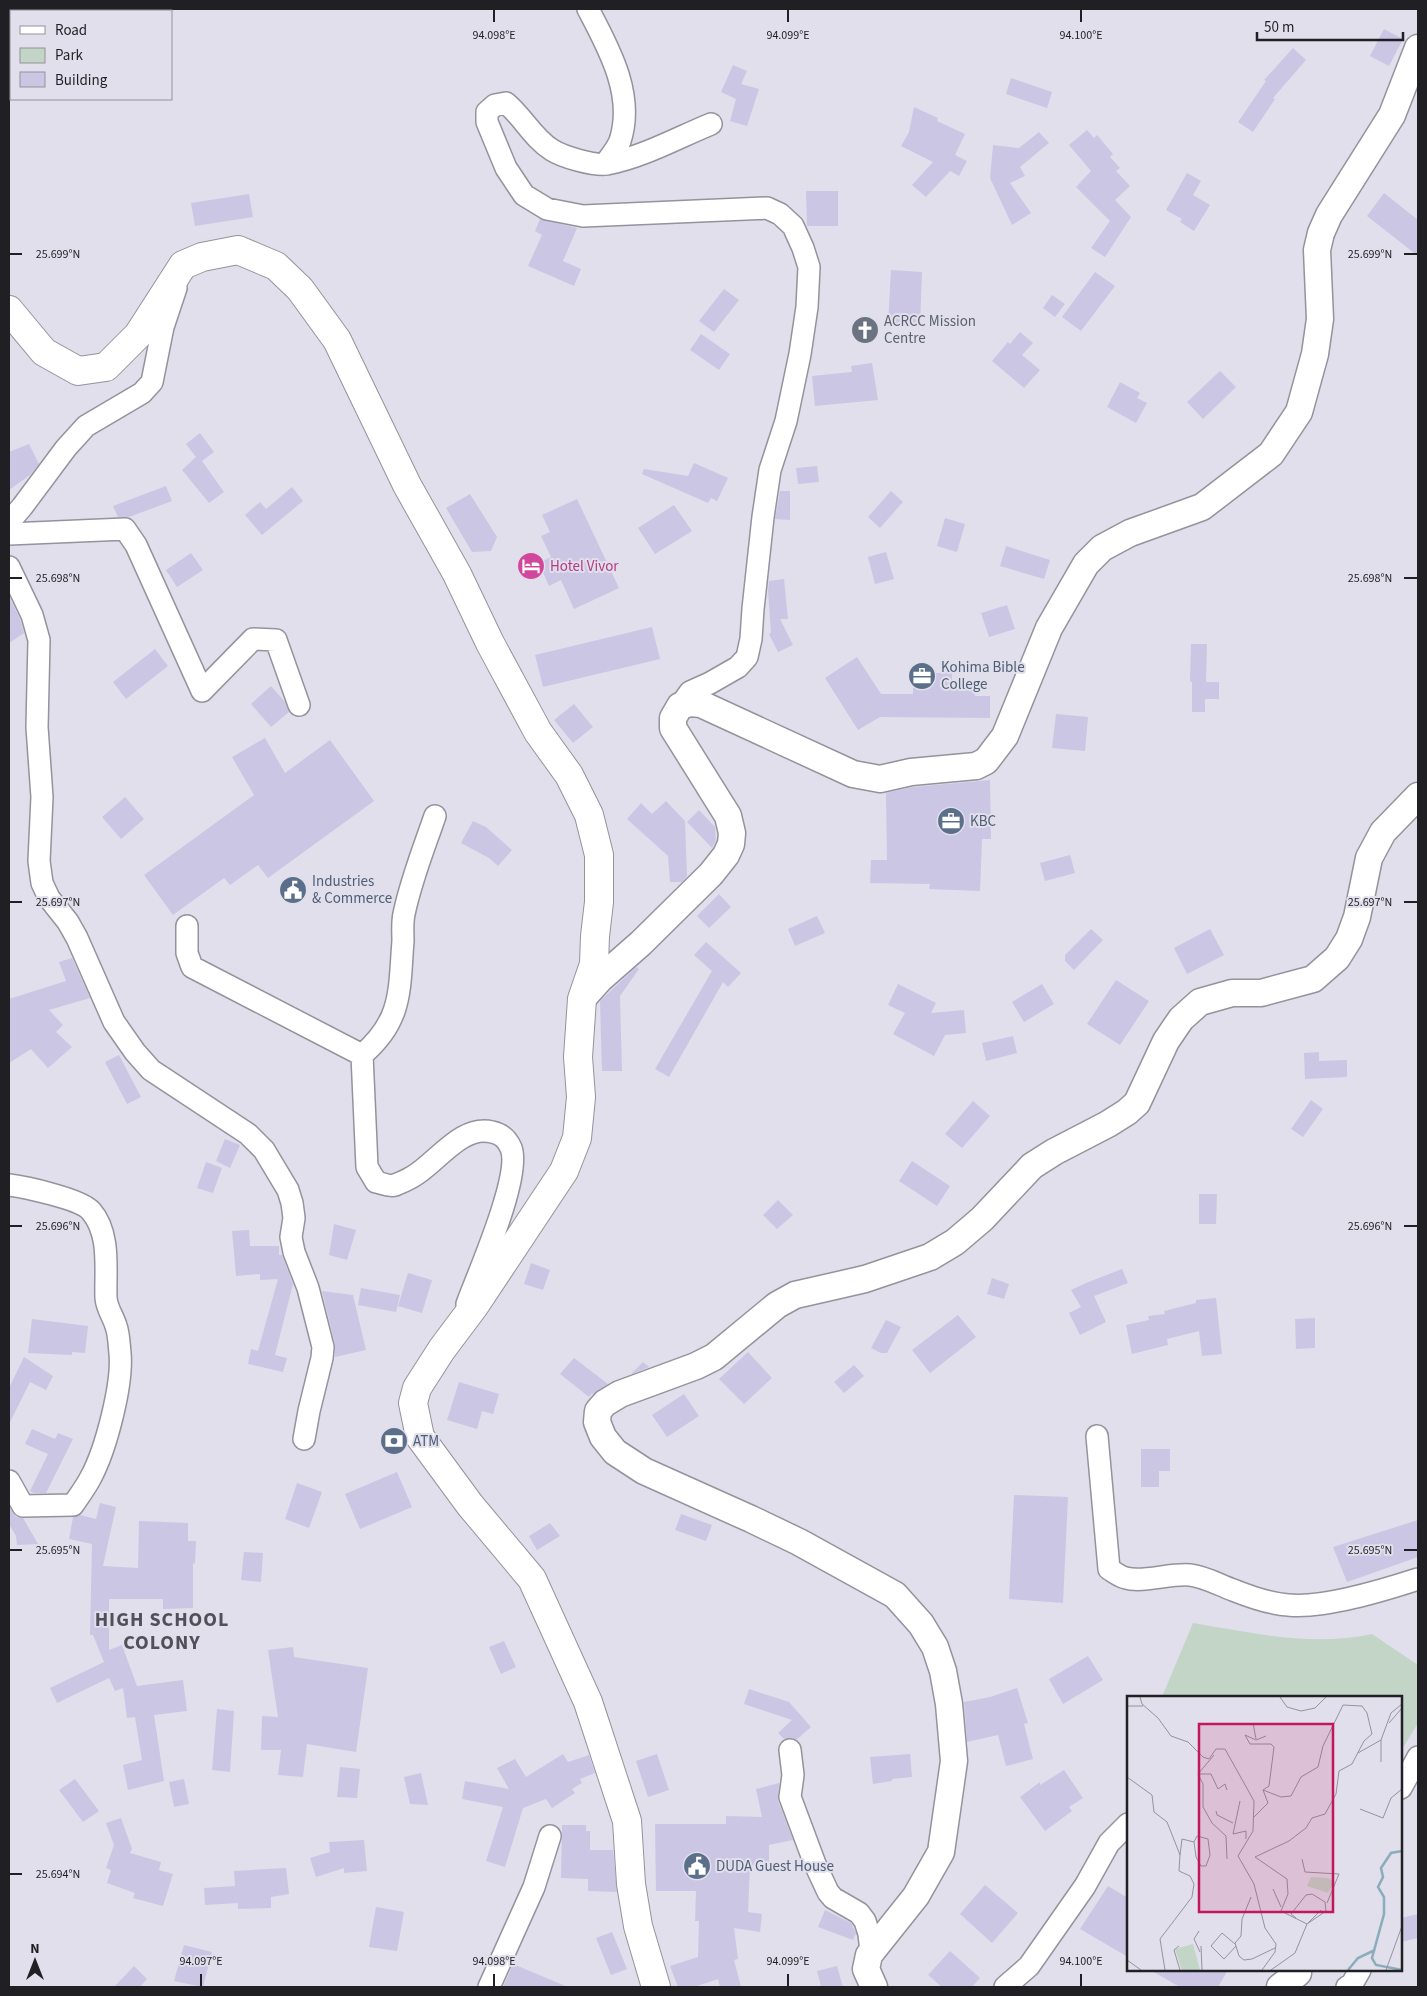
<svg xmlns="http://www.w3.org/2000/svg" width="1427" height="1996" font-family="'Source Sans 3',sans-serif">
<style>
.green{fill:#c3d5c7}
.building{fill:#cbc6e4}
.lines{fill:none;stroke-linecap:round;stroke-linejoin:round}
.minor-casing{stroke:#94929d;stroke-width:24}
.tertiary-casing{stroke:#94929d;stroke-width:29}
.trunk-casing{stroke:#94929d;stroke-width:30}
.minor{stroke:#fff;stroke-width:21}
.tertiary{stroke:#fff;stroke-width:26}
.trunk{stroke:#fff;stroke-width:28}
.ticks{fill:none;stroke:#201f24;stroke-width:2}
.labels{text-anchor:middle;stroke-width:4;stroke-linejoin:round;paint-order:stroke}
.worship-label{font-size:15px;fill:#5b616d;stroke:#e1dfeb;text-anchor:start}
.hotel-label{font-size:15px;fill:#b23c85;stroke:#e1dfeb;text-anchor:start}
.service-label{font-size:15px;fill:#4e5e75;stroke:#e1dfeb;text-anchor:start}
.district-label{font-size:20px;font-weight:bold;letter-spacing:1px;fill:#514f59;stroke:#e1dfeb}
.inset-river{fill:none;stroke:#8badbb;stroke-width:2.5}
.inset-road{fill:none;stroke:#94929b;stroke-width:1}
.view{fill:#c2185b;fill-opacity:0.15;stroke:#c2185b;stroke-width:2.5}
.inset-edge{fill:none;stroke:#201f24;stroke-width:2.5}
.ticks-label{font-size:12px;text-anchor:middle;fill:#201f24;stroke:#e1dfeb;stroke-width:4;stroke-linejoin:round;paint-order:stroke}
</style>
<rect width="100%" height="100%" fill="#e1dfeb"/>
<path class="green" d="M1193,1623c60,10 119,24 179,11l46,31v58l-17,28v-54h-239z"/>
<path class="building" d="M1384,29l19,10 -14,27 -19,-10z
M1293,48l13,12 -33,38 2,1 -22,33 -15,-10 28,-41 -2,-1z
M733,65l14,6 -6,13 18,5 -12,37 -17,-5 6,-22 -15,-7z
M1011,78l41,14 -5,16 -41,-14z
M914,107l24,11 -1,3 28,13 -10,21 12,6 -8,15 -9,-5 -24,26 -14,-12 21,-23 -32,-16 8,-14z
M1087,130l7,8 3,-3 16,19 -3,3 10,11 -4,3 14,15 -15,14 16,17 -26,40 -14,-9 19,-27 -34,-34 15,-16 -22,-26z
M1039,132l10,11 -29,24 5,9 -15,7 21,30 -19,12 -22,-47 3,-33 26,3z
M1187,173l14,8 -8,14 17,10 -16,26 -14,-9 2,-3 -16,-9z
M806,191h32v35h-31z
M1384,193l34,27v36l-51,-40z
M249,194l4,23 -58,9 -4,-23z
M540,219l37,9 -14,33 18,8 -7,17 -46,-20 14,-31 -7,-4z
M891,270l31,2 -2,54 -32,-2z
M1095,272l20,14 -34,45 -19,-14z
M724,289l15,11 -25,32 -15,-11z
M1052,295l13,9 -10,13 -12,-9z
M1020,332l13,11 -11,12 18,15 -16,18 -32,-27 16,-19 2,2z
M701,334l29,20 -11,16 -29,-20z
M872,363l6,37 -63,6 -3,-30 40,-4 -1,-6z
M1220,371l16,16 -33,32 -16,-17z
M1120,382l20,11 -3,5 10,5 -11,20 -29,-16z
M200,433l14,19 -12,9 22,31 -15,11 -27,-33 14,-13 -10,-13z
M29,444l10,20 -9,11 -21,15v-38z
M694,463l34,15 -11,23 -6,-3 -3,5 -66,-29 2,-5 44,7z
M817,466l2,16 -21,2 -2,-16z
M166,486l6,15 -43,16h-11l-5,-11z
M292,487l11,14 -41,34 -17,-20 15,-13 6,7z
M780,491h10v29l-15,-1z
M891,491l12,11 -23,26 -12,-11z
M470,494l27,43 -6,14 -19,1 -26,-44z
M577,499l42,89 -45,21 -13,-29 -12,6 -10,-23 12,-6 -10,-21 9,-4 -8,-17z
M674,505l18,26 -37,23 -17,-26z
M945,518l20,6 -8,28 -20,-6z
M1006,546l44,14 -6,19 -44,-13z
M886,552l8,27 -19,5 -7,-27z
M191,553l12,17 -26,17 -11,-17z
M784,579l4,40h-8l13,26 -15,7 -9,-18 2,-1 -3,-42 1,-10z
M9,597l11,22 4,14 -15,10z
M1007,605l8,24 -26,8 -8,-24z
M652,627l8,32 -117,28 -8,-32z
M1191,644h16l-1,38h13v17h-14v13h-13v-30l-2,-1z
M155,649l13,17 -42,33 -13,-17z
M857,657l24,37h32v-6l17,1v-16h22v16h23v7h15v22l-110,-1 -22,13 -33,-52z
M271,686l14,16 4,10 -18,15 -20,-23z
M574,704l19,23 -20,16 -19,-23z
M1056,714l32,3 -3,34 -33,-3z
M265,738l20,35 45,-33 44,61 -106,77 -10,-13 -28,20 -6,-7 -51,37 -29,-40 110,-80 -22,-38z
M990,780l1,59h-9l-2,52 -51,-2 1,-5 -60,-1 1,-23h16l-1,-67 27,-6z
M125,797l19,22 -23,20 -19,-22z
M666,801l19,20 2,55 -5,6h-12l-2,-26 -41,-37 14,-16 11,11z
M699,810l16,17 1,13 -4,8 -25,-26z
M473,821l13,6 26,23 -14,16 -9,-8 -28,-15z
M1070,855l5,18 -30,8 -5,-18z
M719,894l12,13 -22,21 -12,-12z
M817,916l8,17 -30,13 -7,-17z
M1091,929l12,11 -29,30 -9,-9v-6z
M1210,929l14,26 -37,19 -13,-26z
M706,942l35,31 -13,14 -5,-5 -54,95 -14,-8 57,-98 -18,-16z
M72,958l18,40 -41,12 14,15 -7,7 16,15 -24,21 -17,-19 -22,14v-64l57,-18 -7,-19z
M636,967l3,2 -19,27 2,75h-20l-2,-70z
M1116,980l33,21 -29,44 -33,-21z
M898,984l38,19 -5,10 33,-3 2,23 -21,2 -11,21 -41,-22 12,-21 -17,-8z
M1042,984l12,20 -30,18 -12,-20z
M1013,1036l4,17 -31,8 -4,-18z
M1319,1052v9l28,-1v17l-42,2 -1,-26z
M119,1055l22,42 -14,7 -22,-42z
M1311,1100l12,9 -20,28 -12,-8z
M973,1101l17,15 -28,32 -17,-14z
M225,1139l15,6 -10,23 -14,-7z
M912,1161l38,25 -13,20 -38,-25z
M206,1162l16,6 -9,25 -16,-5z
M1199,1194h18l-1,30h-17z
M778,1200l15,15 -16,14 -14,-14z
M334,1224l22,6 -9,30 -18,-5z
M249,1230l1,16h29v9h3l11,29 -18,71 12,3 -4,14 -35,-8 3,-15 7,2 20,-72 -18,1v-6l-24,2 -4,-45z
M531,1263l19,7 -7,20 -19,-6z
M1122,1269l6,14 -34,13 12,26 -26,13 -11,-22 12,-6 -10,-17 15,-7z
M408,1273l24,7 -10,33 -24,-7z
M992,1278l17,6 -5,15 -17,-5z
M361,1288l39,7 -4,17 -38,-7z
M322,1291l31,4 13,55 -31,7v-13z
M1216,1298l6,56 -20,2 -3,-25 -32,8 1,6 -36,9 -6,-29 23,-5 -1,-4 17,-2 -1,-3 32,-8v-3z
M958,1315l18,22 -46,36 -18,-23z
M1315,1318v30l-19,1 -1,-30z
M32,1319l56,7 -3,27 -13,-1v3l-44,-2z
M886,1320l15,7 -14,26h-6l-10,-5z
M748,1352l24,26 -28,26 -25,-25z
M24,1357l29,19 -7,14 -16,-8 -21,42v-36z
M574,1358l34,26 -15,10 -1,-1 -3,4 -29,-23z
M643,1362l6,5 -18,7z
M854,1365l10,11 -20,17 -10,-11z
M459,1382l40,12 -6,20 -11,-3 -5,18 -30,-9z
M684,1394l15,22 -32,21 -15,-22z
M32,1429l23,10 3,-6 15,6 -27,54h-12l-4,-2 18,-37 -23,-10z
M1141,1449h29v22h-11v16h-18z
M397,1472l15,35 -52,22 -15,-35z
M297,1483l25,9 -13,36 -24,-9z
M1014,1495l54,2 -5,106 -54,-4z
M100,1503l16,4 -13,59 35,2 1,-47 49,2v18h8l-1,23 -2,-1v45l-30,1v-10h-54v51l13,-5 15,41 46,-6 4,31 -33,4 10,66 -36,9 -5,-25 19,-5 -7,-43 -8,1 -4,-30 -8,3 -6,-13 -52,25 -7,-15 54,-26 -11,-27h-3l2,-91 -23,-5 4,-22 7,-2 16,4z
M9,1506l7,11 7,1 15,26 -21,1 -1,-9 -7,-12z
M681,1514l31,11 -6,16 -31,-11z
M1418,1520v37l-71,25 -14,-35z
M550,1523l10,13 -23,14 -8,-14z
M244,1552l19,1 -2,29 -20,-2z
M504,1641l12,26 -15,7 -12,-27z
M293,1647l1,10 74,11 -12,84 -49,-8 -4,33 -25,-2 3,-25h-20l1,-34 16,1 -10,-67z
M1088,1656l15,24 -40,24 -14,-25z
M1017,1688l11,35 -4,1 9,35 -27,7 -8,-31 -31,7 -3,-40 26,-5z
M749,1689l40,13 22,25 -15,13 -7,-2 -5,1 -6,-6 14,-13 -48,-16z
M217,1709l17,2 -4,61 -18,-2z
M563,1754l5,8 21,-7 6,18 -15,6 2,4 -10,6 3,4 -23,15 -6,-9 -23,9 -18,59 -19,-6 17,-54 -41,-8 3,-18 44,8 -12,-21 18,-9 11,18z
M657,1754l12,36 -21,7 -12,-36z
M910,1754l2,23 -20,2v2l-19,3 -3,-27z
M340,1767l20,2 -3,29 -20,-1z
M1064,1770l19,28 -14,9 3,4 -27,20 -25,-34 20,-15v3z
M421,1773l7,32 -18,-1 -6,-27z
M75,1779l24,32 -16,11 -24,-32z
M184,1779l5,25 -15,3 -5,-25z
M779,1783l-1,18 15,39 -24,5v20h-19l-2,47 14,2 -2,18 -26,-4 4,31 -4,1 7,27h-21l-2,-8 -24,8h-16l-8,-21 28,-9 1,-36h-4l1,-30h-40l-1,-67h71v-8l36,1 -6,-28z
M121,1818l11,31 -2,4 31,9 -2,8 14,4 -10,32 -30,-8 2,-5 -28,-10 4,-13 -5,-2 8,-23 -8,-22z
M562,1825h24v6h4v19h23l4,42 -29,-1v-12l-27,-1z
M364,1840l3,31 -23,2v-5l-28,9 -6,-19 20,-6 -1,-10z
M286,1868l3,26 -18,3v11l-33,1v-6l-33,2 -1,-17 31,-2 -1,-15z
M985,1885l33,28 -26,30 -32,-29z
M1108,1886l20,12v59l-48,-28z
M376,1907l28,5 -7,39 -28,-4z
M825,1910l26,13 5,10 -3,7 -35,-13z
M1418,1914v24l-17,4v-24z
M612,1932l15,37 -16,6 -15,-37z
M184,1945l28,7 -9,35 -29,-6z
M950,1951l30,27 -8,9h-30l-14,-12z
M513,1964l55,23h-65z
M134,1966l13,13 -7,8h-26z
M837,1966l6,21h-22l-4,-16z
M1150,1970h78l-10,17h-38z"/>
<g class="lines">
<g class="minor-casing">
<path id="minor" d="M588,9c21,40 47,86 32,132 -3,8 -10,16 -15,23
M9,522l13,-15 44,-59 20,-22 56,-33 10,-11 11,-55 13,-39
M9,534l116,-5 11,16 66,146 51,-52 23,1 23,65
M9,567l23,48 7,25 -2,87 5,70 -3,64 3,22 7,15 19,24 9,16 37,84 21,30 16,18 97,64 16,16 24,40 4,13 2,15 -3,19 3,15 14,36 15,59 -1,11 -13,53 -5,28
M680,706l10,-14 20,-9 28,-16 9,-10 4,-18 2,-30 10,-92 7,-47 16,-49 14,-67 7,-47 2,-40 -6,-19 -10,-22 -13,-12 -13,-6 -184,8 -36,-7 -23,-14 -18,-27 -19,-46v-10l8,-7 11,-2c17,14 27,35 46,47 11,7 42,16 55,14 36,-7 70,-26 104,-40
M435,816c-11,32 -24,64 -31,98 -2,9 -1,18 -1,27 -4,49 0,79 -41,114l5,112 9,15c6,1 13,5 19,3 5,-2 12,-5 17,-8 24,-13 49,-53 80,-45 10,2 15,7 19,16 11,27 -33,126 -44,156
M187,926v27l5,14 170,88
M9,1185c16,2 72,14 82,26 20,23 14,59 15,87 1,11 7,18 10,28 3,8 3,18 4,27 3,31 -14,96 -29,124 -5,10 -12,19 -18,28l-50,1 -14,-25
M1097,1436l12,133c5,3 11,8 17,9 16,5 45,-5 64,-3 16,2 29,10 43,15 15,6 39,14 55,15 35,4 96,-15 130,-26
M790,1750l3,25 -3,22 25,67 13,28 5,6 26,15 6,8 4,13 2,17
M1401,1788l17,-31
M489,1987l45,-100 16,-51
M1005,1987l24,-21 56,-80 24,-43 19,-19
M1347,1987l5,-3 8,-14"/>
</g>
<g class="tertiary-casing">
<path id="tertiary" d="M582,999l18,-20 41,-36 70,-69 15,-19 5,-11 1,-11 -4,-17 -55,-88v-10l7,-12 10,-3 11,1 152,70 27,5 31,-7 65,-6 10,-5 19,-25 44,-108 37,-64 16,-16 28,-15 72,-26 69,-53 28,-42 16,-58 5,-35 -3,-69 4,-17 8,-18 63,-100 26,-67
M874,1987l-8,-18 3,-14 47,-59 25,-44 13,-91 -5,-57 -6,-33 -8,-24 -14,-23 -26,-29 -96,-53 -48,-23 -107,-48 -29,-19 -12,-15 -6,-15 1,-11 7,-8 15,-9 76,-28 18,-9 63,-52 18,-10 70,-16 65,-22 25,-15 27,-23 50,-53 22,-14 54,-28 19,-12 10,-9 29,-62 15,-22 19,-17 32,-9h29l52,-14 24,-21 12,-19 8,-22 12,-59 14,-26 35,-36
M1280,1987l18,-14"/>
</g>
<g class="trunk-casing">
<path id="trunk" d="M9,310l35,42 34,19 28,-4 32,-32 45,-70 19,-8 36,-7 38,16 24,23 37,51 70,145 50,89 33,69 48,89 31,43 20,40 10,40v47l-4,34 -1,28 -12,35 -4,58 3,40 -4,41 -13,33 -89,134 -33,44 -25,39 -4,15 7,34 50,68 62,74 56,123 39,119 4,63 7,42 18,61"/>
</g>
<use href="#minor" class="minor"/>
<use href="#tertiary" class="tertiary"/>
<use href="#trunk" class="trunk"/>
</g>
<path class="ticks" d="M494,10v12M788,10v12M1081,10v12M10,254h12M1404,254h13M10,578h12M1404,578h13M10,902h12M1404,902h13M10,1226h12M1404,1226h13M10,1550h12M1404,1550h13M10,1874h12M201,1974v12M494,1974v12M788,1974v12M1081,1974v12"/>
<defs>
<g id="church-disc" transform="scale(1.4375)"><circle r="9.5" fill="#6b7280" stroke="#e1dfeb"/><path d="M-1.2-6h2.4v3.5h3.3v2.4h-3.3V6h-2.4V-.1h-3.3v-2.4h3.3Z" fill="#fff"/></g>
<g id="hotel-disc" transform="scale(1.4375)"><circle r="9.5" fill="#d1479c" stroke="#e1dfeb"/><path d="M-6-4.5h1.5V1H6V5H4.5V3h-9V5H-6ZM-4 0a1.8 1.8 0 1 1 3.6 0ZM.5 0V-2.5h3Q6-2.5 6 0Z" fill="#fff"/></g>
<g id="office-disc" transform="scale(1.4375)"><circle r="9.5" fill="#5c6f8a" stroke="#e1dfeb"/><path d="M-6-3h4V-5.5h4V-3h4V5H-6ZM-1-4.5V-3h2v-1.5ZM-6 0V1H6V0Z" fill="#fff"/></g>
<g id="civic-disc" transform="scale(1.4375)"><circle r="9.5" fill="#5c6f8a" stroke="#e1dfeb"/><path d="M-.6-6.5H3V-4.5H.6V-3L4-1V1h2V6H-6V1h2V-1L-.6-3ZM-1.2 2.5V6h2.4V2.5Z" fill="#fff"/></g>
<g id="bank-disc" transform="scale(1.4375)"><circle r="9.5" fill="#5c6f8a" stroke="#e1dfeb"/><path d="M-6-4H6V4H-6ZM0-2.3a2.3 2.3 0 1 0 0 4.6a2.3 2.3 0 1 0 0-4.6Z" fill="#fff"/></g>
</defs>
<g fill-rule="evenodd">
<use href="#church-disc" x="865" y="330"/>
<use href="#hotel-disc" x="531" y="566"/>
<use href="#office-disc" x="922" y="676"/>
<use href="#office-disc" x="951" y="821"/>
<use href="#civic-disc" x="293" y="890"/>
<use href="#bank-disc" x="394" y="1441"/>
<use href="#civic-disc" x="697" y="1866"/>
</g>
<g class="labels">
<g class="worship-label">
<text x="884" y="326">ACRCC Mission<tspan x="884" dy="17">Centre</tspan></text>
</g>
<g class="hotel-label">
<text x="550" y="571">Hotel Vivor</text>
</g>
<g class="service-label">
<text x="941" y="672">Kohima Bible<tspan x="941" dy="17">College</tspan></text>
<text x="970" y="826">KBC</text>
<text x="312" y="886">Industries<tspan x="312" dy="17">&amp; Commerce</tspan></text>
<text x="413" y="1446">ATM</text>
<text x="716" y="1871">DUDA Guest House</text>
</g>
<g class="district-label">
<text x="162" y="1626">HIGH SCHOOL<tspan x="162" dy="23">COLONY</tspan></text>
</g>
</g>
<g transform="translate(1127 1696)">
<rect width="275" height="275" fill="#e1dfeb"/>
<path d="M184,181l17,1 7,4 -7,11 -21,-7zM66,248l7,26h-18l-7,-21z" fill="#c3d5c7"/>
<path class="inset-river" d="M221,274l10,-12 17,-8M275,274l-26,-5 -4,-7 12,-44v-17l-6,-10 5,-10 -2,-9 10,-15 11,-2"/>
<path class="inset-road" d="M13,1l2,7 16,14 13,18 17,6 15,15 6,2 7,-10h9l29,52 -1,30 -15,25 16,28 11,44 11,16 -1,8 -13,18M153,1l7,10 14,4 14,-3 11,-11M0,10h16M126,27l3,16M262,27l13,-15M254,44v22M231,57l23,-13 10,-27 11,-9M87,59l-16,19 5,10v23l9,16 14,13 1,23M72,78h12l7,15 7,-5 2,6M0,81l25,18 2,17 13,10 4,10 9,23 -1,16 11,5 4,8 -2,13 -32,42 5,31M136,94l6,-4 5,-39 -3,-3h-21l-5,-9 11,5 10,-4M113,105l-7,33 13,-3v8M233,113l23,9 8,-20 11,-9M89,115l1,4 16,8M127,121l14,-14 -5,-13 18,7 10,-1 10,-19 17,-10 5,-21 20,-41M53,159l2,-16 12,3 2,15 5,9h5l4,-11 -2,-16 -11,-3 -3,6M175,163l3,13 34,2 -12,29M146,193l8,18M124,201l-9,22 -1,17 -6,7 4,13 5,4 8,-1 23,-11M169,222l-5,-4 15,-19 6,-1 13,8 1,9 -19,13M181,227l13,-13M72,235l-5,8 6,13M108,248l-13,-11 -11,13 13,13 12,-13M52,250l-5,4 6,20M74,250l1,24M0,264l14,10M144,274l24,-17 12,-29 -26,-13 7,-17 -1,-15 -32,-22 34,-16 17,-13 6,-10 13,-4 11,-20 3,-23 13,-7 12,-23 8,-7 -5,-21 -5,-7 -19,-1M259,274l16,-44"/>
<path class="view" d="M72,28h134v188h-134z"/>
<rect width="275" height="275" class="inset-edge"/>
</g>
<g class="ticks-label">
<text x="494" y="39">94.098°E</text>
<text x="788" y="39">94.099°E</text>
<text x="1081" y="39">94.100°E</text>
<text x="58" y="258">25.699°N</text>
<text x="1370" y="258">25.699°N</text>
<text x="58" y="582">25.698°N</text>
<text x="1370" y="582">25.698°N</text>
<text x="58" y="906">25.697°N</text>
<text x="1370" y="906">25.697°N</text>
<text x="58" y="1230">25.696°N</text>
<text x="1370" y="1230">25.696°N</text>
<text x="58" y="1554">25.695°N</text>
<text x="1370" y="1554">25.695°N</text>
<text x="58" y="1878">25.694°N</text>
<text x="201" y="1965">94.097°E</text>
<text x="494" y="1965">94.098°E</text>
<text x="788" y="1965">94.099°E</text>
<text x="1081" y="1965">94.100°E</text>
</g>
<rect width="1427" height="1996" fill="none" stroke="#201f24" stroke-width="20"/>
<rect x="10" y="10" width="162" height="90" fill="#e1dfeb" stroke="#94929b"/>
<rect x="20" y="26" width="25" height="8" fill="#ffffff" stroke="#94929b"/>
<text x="55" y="35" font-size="15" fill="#201f24">Road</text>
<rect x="20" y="48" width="25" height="15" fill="#c3d5c7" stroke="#94929b"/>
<text x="55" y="60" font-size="15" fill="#201f24">Park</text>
<rect x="20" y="72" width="25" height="15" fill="#cbc6e4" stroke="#94929b"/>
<text x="55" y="85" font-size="15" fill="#201f24">Building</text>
<g transform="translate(35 1961)" stroke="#e1dfeb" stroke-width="4" paint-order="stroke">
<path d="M0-4L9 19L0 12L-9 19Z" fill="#201f24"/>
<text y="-8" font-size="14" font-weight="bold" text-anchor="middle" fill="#201f24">N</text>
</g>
<path d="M1257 32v8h146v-8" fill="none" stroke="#201f24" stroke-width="2.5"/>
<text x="1264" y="32" font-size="15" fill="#201f24" stroke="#e1dfeb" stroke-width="4" paint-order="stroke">50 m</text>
</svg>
